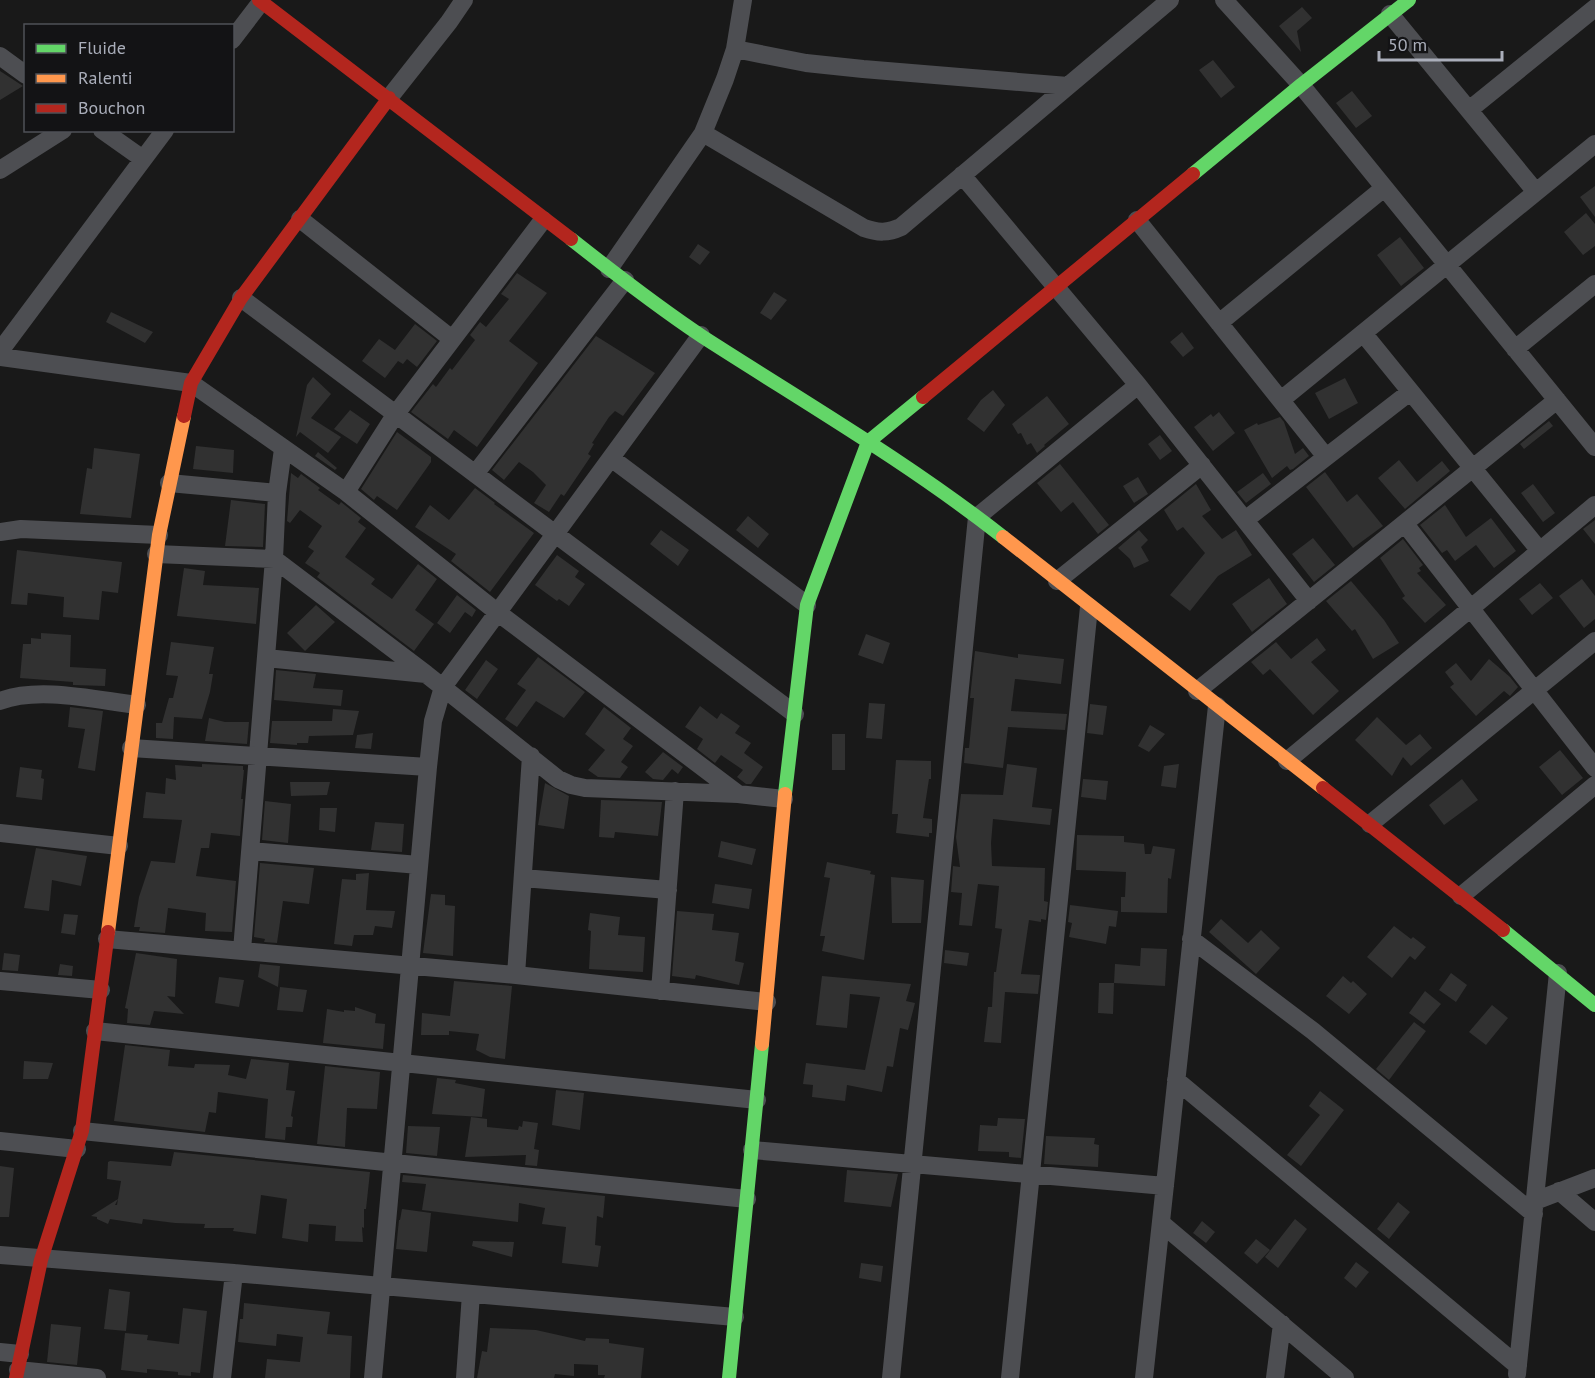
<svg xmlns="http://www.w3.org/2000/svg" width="1595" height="1378" font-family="'PT Sans',sans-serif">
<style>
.building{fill:#313131}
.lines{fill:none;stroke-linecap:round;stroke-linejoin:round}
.street{stroke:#4d4e52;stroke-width:18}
.fast{stroke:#63d668;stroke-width:14}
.slow{stroke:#ff974d;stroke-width:14}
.jam{stroke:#b3261e;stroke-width:14}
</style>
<rect width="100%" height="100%" fill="#191919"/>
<path class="building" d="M1302,7l10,11 -15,13 4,21 -22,-26z
M1213,60l22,27 -14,11 -22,-28z
M0,71l23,15 -23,14z
M1352,91l20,25 -16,12 -20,-25z
M1595,186v31l-15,-20z
M1586,213l9,11v22l-12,9 -19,-23z
M1400,237l24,31 -23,18 -24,-31z
M698,244l12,8 -10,13 -11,-8z
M517,273l30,20 -38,48 29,22 -61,84 -23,-17 -6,9 -37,-27 22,-28 3,3 14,-19 2,2 23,-30 -5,-5 10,-13 6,5 23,-28 -8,-5z
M774,292l13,8 -16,20 -11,-7z
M111,312l42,20 -8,11 -39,-21z
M415,324l22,17 -20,26 -10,-8 -4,5 -5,-3 -13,17 -23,-17 17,-22 16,11z
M1182,332l12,16 -11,9 -13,-15z
M596,336l59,37 -32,43 -8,-5 -6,6 -17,26 2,1 -6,10 3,2 -27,40 -3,-2 -12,18 -15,-9 12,-18 -13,-13 -14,-10 -15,18 -12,-10z
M313,377l18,17 -20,24 30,19 -13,16 -28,-21 -4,5 11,-52z
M1345,378l13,25 -29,16 -14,-26z
M993,390l12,15 -21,27 -17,-13 14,-19z
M1047,396l22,28 -25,21 1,1 -8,7 -6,-10 -4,2 -6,-12 -3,1 -6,-10z
M350,410l20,14 -13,20 -23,-15z
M1219,412l16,21 -22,18 -19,-24 17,-13 2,3z
M1280,417l4,5 11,32 8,-6 6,8 -16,13 -3,1 -3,-4 -15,12 -28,-48 13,-7 1,2z
M1549,421l4,5 -29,23 -4,-5z
M397,432l34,25v5l-34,48 -20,-14 -3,4 -13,-11z
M1160,435l12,16 -12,9 -12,-16z
M196,446l38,4 -1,23 -40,-4z
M94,448l46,6 -9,64 -51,-4 7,-46 5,1z
M318,452l19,16 -2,2 -20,-14z
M1399,460l18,22 25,-21 8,10 -45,38 -27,-31z
M1060,464l49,61 -11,9 -25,-32 -12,10 -24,-29z
M1325,472l22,30 10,-8 26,32 -30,22 -47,-61z
M291,473l7,5 3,-4 19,14 -2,2 21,15 2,-3 20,16 -3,4 8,6 -21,29 30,22 -4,5 21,15 26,-35 19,15 -22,31 19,14 -20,27 -97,-74 3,-4 -15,-10 9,-12 -6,-4 14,-21 -22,-16 -10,13 -3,-2z
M1263,473l8,11 -25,19 -9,-11z
M1138,477l10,17 -14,9 -11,-17z
M1196,484l15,26 -9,6 20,23 14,-9 16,25 -34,21 -28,35 -20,-16 35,-42 -22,-26 -6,4 -13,-21z
M1533,484l22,29 -12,9 -22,-29z
M475,488l20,15 -1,1 40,29 -44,59 -39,-31 5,-7 -41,-27 15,-22 19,15z
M231,500l34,4 -2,43 -38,-1z
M1445,505l21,32 25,-19 25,33 -22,17 -18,-23 -21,16 -8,-11 -5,3 -22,-28z
M748,516l21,18 -11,14 -22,-18z
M1595,520v24l-12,-15z
M661,530l28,20 -11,16 -28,-22z
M1139,530l9,10 -7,7 8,14 -15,7 -4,-9 -12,-11z
M1313,538l22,27 -21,17 -22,-28z
M1403,539l20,26 -4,3 2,3 -4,2 29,32 -21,18 -23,-25 3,-2 -25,-38z
M17,550l105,12 -4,31 -16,-2 -3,29 -36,-3 1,-20 -36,-4 -1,12 -16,-1z
M557,555l22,16 -4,6 10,7 -16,22 -10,-7 -2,2 -22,-16z
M184,568l21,3 -2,14 56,3 -3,36 -79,-8z
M1269,578l18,26 -35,28 -20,-28z
M1582,579l13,17v23l-11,9 -25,-32z
M1351,581l33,39 15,23 -26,16 -18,-30 -3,2 -26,-30z
M1540,583l13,15 -21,17 -13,-16z
M457,595l19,15 -4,7 -7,-5 -15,21 -13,-10z
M316,605l19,17 -30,29 -18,-18z
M41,633l30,2 -1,32 36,2 -1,17 -32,-1v-3l-53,-4 3,-34h8v-6l10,1z
M866,634l24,9 -7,21 -25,-9z
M1317,638l9,12 -15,12 28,29 -26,24 -43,-46 -7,6 -12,-13 25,-20 15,17z
M171,642l43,5 -5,27h4l-3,18 -8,27 -28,-2 -1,22 -17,-1v-15h6l7,-25h4l5,-22 -12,-1z
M975,651l43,7v-4l46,5 -3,25 -46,-5 -4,32 56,3 -2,16 -57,-3 -5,41 -39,-5 1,-15h4l5,-50h-4z
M538,657l47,35 -21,26 -28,-17 -19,26 -12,-8 21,-29 -9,-6z
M1489,659l21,18 8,10 -8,9 -6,-5 -28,25 -26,-29 4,-3 -9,-12 11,-9 15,18z
M486,660l12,9 -21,30 -12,-9z
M276,670l40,4 -3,14 30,2 -2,16 -67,-6z
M869,703l16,1 -3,35 -16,-1z
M1090,704l17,2 -4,29 -16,-2z
M700,706l17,13 4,-6 19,13 -5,7 16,10 -7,10 19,14 -12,17h-5l-9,-7 6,-7 -22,-15 -6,8 -18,-14 6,-10 -18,-12z
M70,707l33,4 -8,60 -17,-3 7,-39 -17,-2z
M604,707l27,21 -8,11 10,7 -12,16 7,5 -8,11 -22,-1 -10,-7 17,-20 -20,-16z
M333,709l26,2 -6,24 -44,1 -1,7h-11v2l-27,-2 2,-22h60z
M1377,717l29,28 14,-11 12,14 -21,18 -8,-9 -11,19 -37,-36z
M209,718l16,4h24l-2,22 -42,-3z
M1150,725l15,9 -16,18 -11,-6z
M373,733l-2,16 -16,-1 2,-13z
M832,734h13v36h-13z
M1560,750l23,28 -21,17 -23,-28z
M663,752l20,15 -5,7 -6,-5 -9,11 -10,-1 -8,-7z
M896,760l35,1v18h-2l-6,39 9,1v14h-3v4l-33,-4 2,-19h-6z
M202,764l41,2v4h1l-3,29h2l-3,37 -29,-3 -2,15h-8l-5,28 40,5 -4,51 -27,-1 1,-18 -38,-5 -3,25 -26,-2 1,-4h-6l5,-30 12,-36 24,2 7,-43 -39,-2 3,-26 19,2 1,-16 10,2 -1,-15 27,2z
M1007,764l30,4 -5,39 20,2 -2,16 -57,-6 -2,24 1,23 53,2 -1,33 4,1 -2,18 -5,-1v3l-12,-2 -8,54 19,1 -2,19 -33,-2 -4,51 -17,-1 4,-35h4l2,-35h2l6,-43 -7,-1 4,-42 -21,-2 -6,42 -13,-1 3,-32 -11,-1 2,-26 7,1 -4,-30 5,-43 42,1z
M1179,764l-3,24 -15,-2 3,-20z
M20,767l22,3 -1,8 3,1 -2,21 -26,-3z
M1083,779l25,2 -2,19 -25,-3z
M1462,779l16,21 -34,25 -15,-20z
M290,782h40l-3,13 -36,1z
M545,783l24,13 -5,33 -26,-4z
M601,800l61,2 -4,34 -43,-4 -1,6 -15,-1z
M265,801l26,3 -3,39 -26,-3z
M320,808h17l-2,24 -16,-2z
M375,822l29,2 -2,28 -31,-2z
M1077,835l47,1v6l20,2 1,10h6l2,-8 22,3 -4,30 -3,-1 -1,35 -46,-1v-15h4l1,-25 -50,-2z
M721,841l35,8 -4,16 -34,-8z
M36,848l51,8 -6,30 -29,-6 -3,31 -25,-3z
M827,862l44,9 -1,3 5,1 -11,85 -42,-9 3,-15h-5l10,-58 -6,-1z
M260,863l54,5 -5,36 -26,-3 -6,42 -13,-1 1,-3 -11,-2z
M369,873l-3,37 29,1 -3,17 -17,-2 -2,9h-19l-2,11 -18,-2 8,-65 14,1v-6z
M891,877l33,3 -3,43h-29z
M715,884l37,5 -3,20 -37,-6z
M431,894l14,1v10l10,1 -2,50 -30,-3z
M1070,905l48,6 -2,16 -7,-1 -3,18 -37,-7 3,-14 -4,-1z
M677,911l37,3 -2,16 27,3 -4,28 9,2 -5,22 -43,-10 -1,4 -23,-3z
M590,913l30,4 -2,18 27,2 -2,35 -54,-3 2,-38 -3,-1z
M64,914l14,1 -3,20 -14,-2z
M1221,919l27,24 13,-13 19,18 -24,26 -47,-42z
M1394,926l17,13 2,-2 13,10 -11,13 -5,-4 -18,22 -25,-21z
M1141,948l26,1 -2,37 -51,-3 1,-19 25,2z
M945,950l24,3 -2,13 -23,-3z
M4,953l16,2 -2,16 -16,-1z
M136,953l41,6 -2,38 -8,-1 17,18 -30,-3 -4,14 -23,-2 1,-14 -3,-1z
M60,964l13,2 -1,10 -14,-1z
M260,964l20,2 -2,21 -20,-10z
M1451,973l16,12 -11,17 -17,-12z
M822,976l89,8 -5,17 9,2 -7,27 -8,-2 -7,39 -6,-1 -5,26 -35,-7 -2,16 -33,-4 1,-12 -10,-1 3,-21 59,7 15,-73 -30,-3 -3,34 -31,-3z
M1343,976l8,7 2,-2 14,13 -18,20 -23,-18z
M219,977l25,3 -5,27 -24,-4z
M454,981l58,5 -7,73 -15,-2 -14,-7 3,-16 -30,-3v4h-28l1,-22 28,3z
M1099,983h15l-1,31 -15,-1z
M280,987l27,3 -4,22 -26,-2z
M1425,991l16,13 -17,20 -15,-11z
M1492,1005l16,13 -22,27 -17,-13z
M355,1007l21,7 -1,9 10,1 -2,25 -60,-6 4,-34 17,3v-2l11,1z
M1414,1022l12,9 -37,49 -13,-11z
M125,1045l45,5 -2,16 26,2 1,-4 35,1 -2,10 18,4 5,-20 38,4 -3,27 9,1 -4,25 2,1 -1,10h-6l-1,13 -20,-2 3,-39 -50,-7 -2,21 -7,-1 -4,20 -91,-11z
M24,1061l29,2 -5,16h-25z
M325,1066l55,6 -3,37 -30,-1 -2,39 -28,-3z
M437,1078l19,2 -1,3 30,6 -3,28 -50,-3z
M556,1090l28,3 -4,37 -28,-5z
M1320,1091l24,19 -43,56 -14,-11 33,-40 -11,-9z
M471,1117l16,2v8l31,3 1,-4 3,1 1,-6 15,2 -4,26 5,1 -2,16 -12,-1 1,-10 -61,2z
M998,1118l27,1 -4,39 -12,-1v-5l-31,-1 2,-26 17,1z
M408,1126l32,1 -3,29 -31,-3z
M1046,1136l49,2 -1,6 5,1 -1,22 -54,-3z
M174,1152l196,20 -4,37h-2v19l-2,-1 1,15 -28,-1 1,-15 -27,-2 -1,18 -26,-4 5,-39 -26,-4 -5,39 -23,-3 1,-3h-30l1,-4 -30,-1 -32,-4 -1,5 -32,-5 -2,5 -11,-5v-2l-6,-1 27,-17 -3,6h2l4,-24 -14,-2 1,-17 2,-1 61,5z
M0,1166l14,2 -5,49h-9z
M847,1170l51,4 -7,33 -47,-5z
M403,1175l202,21 -2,22 -6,-2 -2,29 6,1 -3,21 -36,-4 4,-36 -24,-3 3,-16 -26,-5 -1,19 -96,-12 4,-26 -24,-2z
M1398,1202l12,10 -21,27 -12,-10z
M402,1209l29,4 -4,39 -31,-3 3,-29h1z
M1295,1219l12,10 -29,39 -13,-11z
M1202,1221l13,11 -9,11 -13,-10z
M1256,1239l14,11 -13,14 -13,-11z
M473,1241l41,1 -2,15 -40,-11z
M1356,1262l13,10 -13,16 -12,-10z
M861,1263l22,3 -2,16 -22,-4z
M109,1289l21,3 -4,39 -22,-2z
M244,1303l86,9 -3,22 25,2 -2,42h-85l2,-19 33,3 3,-25 -26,-3 -1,12 -38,-4 2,-23h3z
M183,1308l24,3 -7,62 -9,-1v4l-13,-1v-3l-31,-3v4l-26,-3 4,-37 23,2 -1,5 32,4z
M51,1324l30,3 -4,38 -30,-3z
M490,1328l46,2 49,11 1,-3 23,1v4l35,5 -3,30h-37l1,-3h-7v-10l-24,-1v12l-19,-2 -1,4h-77l5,-27 5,1z"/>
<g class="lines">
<path class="street" d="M1224,0l77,85 294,362
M1390,14l146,178
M232,40l29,-38
M735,49l71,14 57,6 205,17 102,-86
M0,56l26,19
M389,98l60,-76 15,-22
M1469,110l126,-102
M102,130l41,29
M703,133l161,95c14,5 24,5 37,-1l167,-141
M0,170l63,-40
M962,175l176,210 171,216
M300,219l152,120
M1137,220l189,237
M609,269l94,-136 22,-54 10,-30 8,-49
M241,298l554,416
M1219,323l165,-135
M1363,333l177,218
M1515,349l80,-65
M0,351l165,-221
M0,357l191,26 155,109 151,120 241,182 46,5
M1281,400l314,-256
M611,458l196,147
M475,474l150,-194
M169,483l108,10
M346,492l49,-77 148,-195
M1245,520l165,-128
M1405,524l190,244
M0,532l21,-3 138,6
M156,554l118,5 152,115
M1057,581l145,-116
M266,658l160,16 132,105 13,6 14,3 153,6
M1197,691l360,-291
M0,701c38,-15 96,-1 137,4
M131,748l297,19
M1287,761l308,-256
M1370,824l225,-183
M0,833l119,13
M251,851l168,14
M523,878l145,12
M1461,896l134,-111
M107,939l409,36 251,27
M1191,939l122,92 221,183
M242,950l32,-391 3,-66 6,-44
M516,975l15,-219
M0,981l101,9
M660,991l15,-200
M95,1031l662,69
M1176,1080l342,286
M82,1131l665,68
M0,1141l77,8
M752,1150l413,36
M1559,1191l36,31
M1535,1201l60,-23
M1161,1223l184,155
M0,1255l234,18 501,44
M0,1352l20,2
M18,1370l79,8
M1517,1374l41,-401
M222,1378l12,-105
M373,1378l55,-611 5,-46 10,-34 258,-352
M465,1378l6,-84
M891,1378l86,-861 161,-132
M1010,1378l79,-771
M1144,1378l73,-672
M1275,1378l7,-54"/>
<path class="fast" d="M1193,174l108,-89 108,-85
M571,239c43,34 87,68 132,98 101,65 206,126 300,200
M785,794l22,-189 61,-163 55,-45
M1503,930l92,75
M729,1378l33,-334"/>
<path class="slow" d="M1003,537l320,251
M108,932l51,-397 25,-119
M762,1044l23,-250"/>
<path class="jam" d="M259,0l312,239
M923,397l270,-223
M184,416l7,-33 50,-85 148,-200
M1323,788l180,142
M16,1378l25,-118 41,-129 26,-199"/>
</g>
<rect x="24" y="24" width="210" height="108" fill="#131315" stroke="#4f5157" stroke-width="1.5"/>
<rect x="36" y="44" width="30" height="9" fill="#63d668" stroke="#4f5157" stroke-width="1.5"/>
<text x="78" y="54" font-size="18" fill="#aaaeba">Fluide</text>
<rect x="36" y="74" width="30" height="9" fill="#ff974d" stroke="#4f5157" stroke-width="1.5"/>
<text x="78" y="84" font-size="18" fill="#aaaeba">Ralenti</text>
<rect x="36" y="104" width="30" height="9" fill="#b3261e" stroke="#4f5157" stroke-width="1.5"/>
<text x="78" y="114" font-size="18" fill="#aaaeba">Bouchon</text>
<path d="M1379 51v9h123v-9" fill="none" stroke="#aaaeba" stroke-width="3"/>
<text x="1388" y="51" font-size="18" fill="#aaaeba" stroke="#131315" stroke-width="4.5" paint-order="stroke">50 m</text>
</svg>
